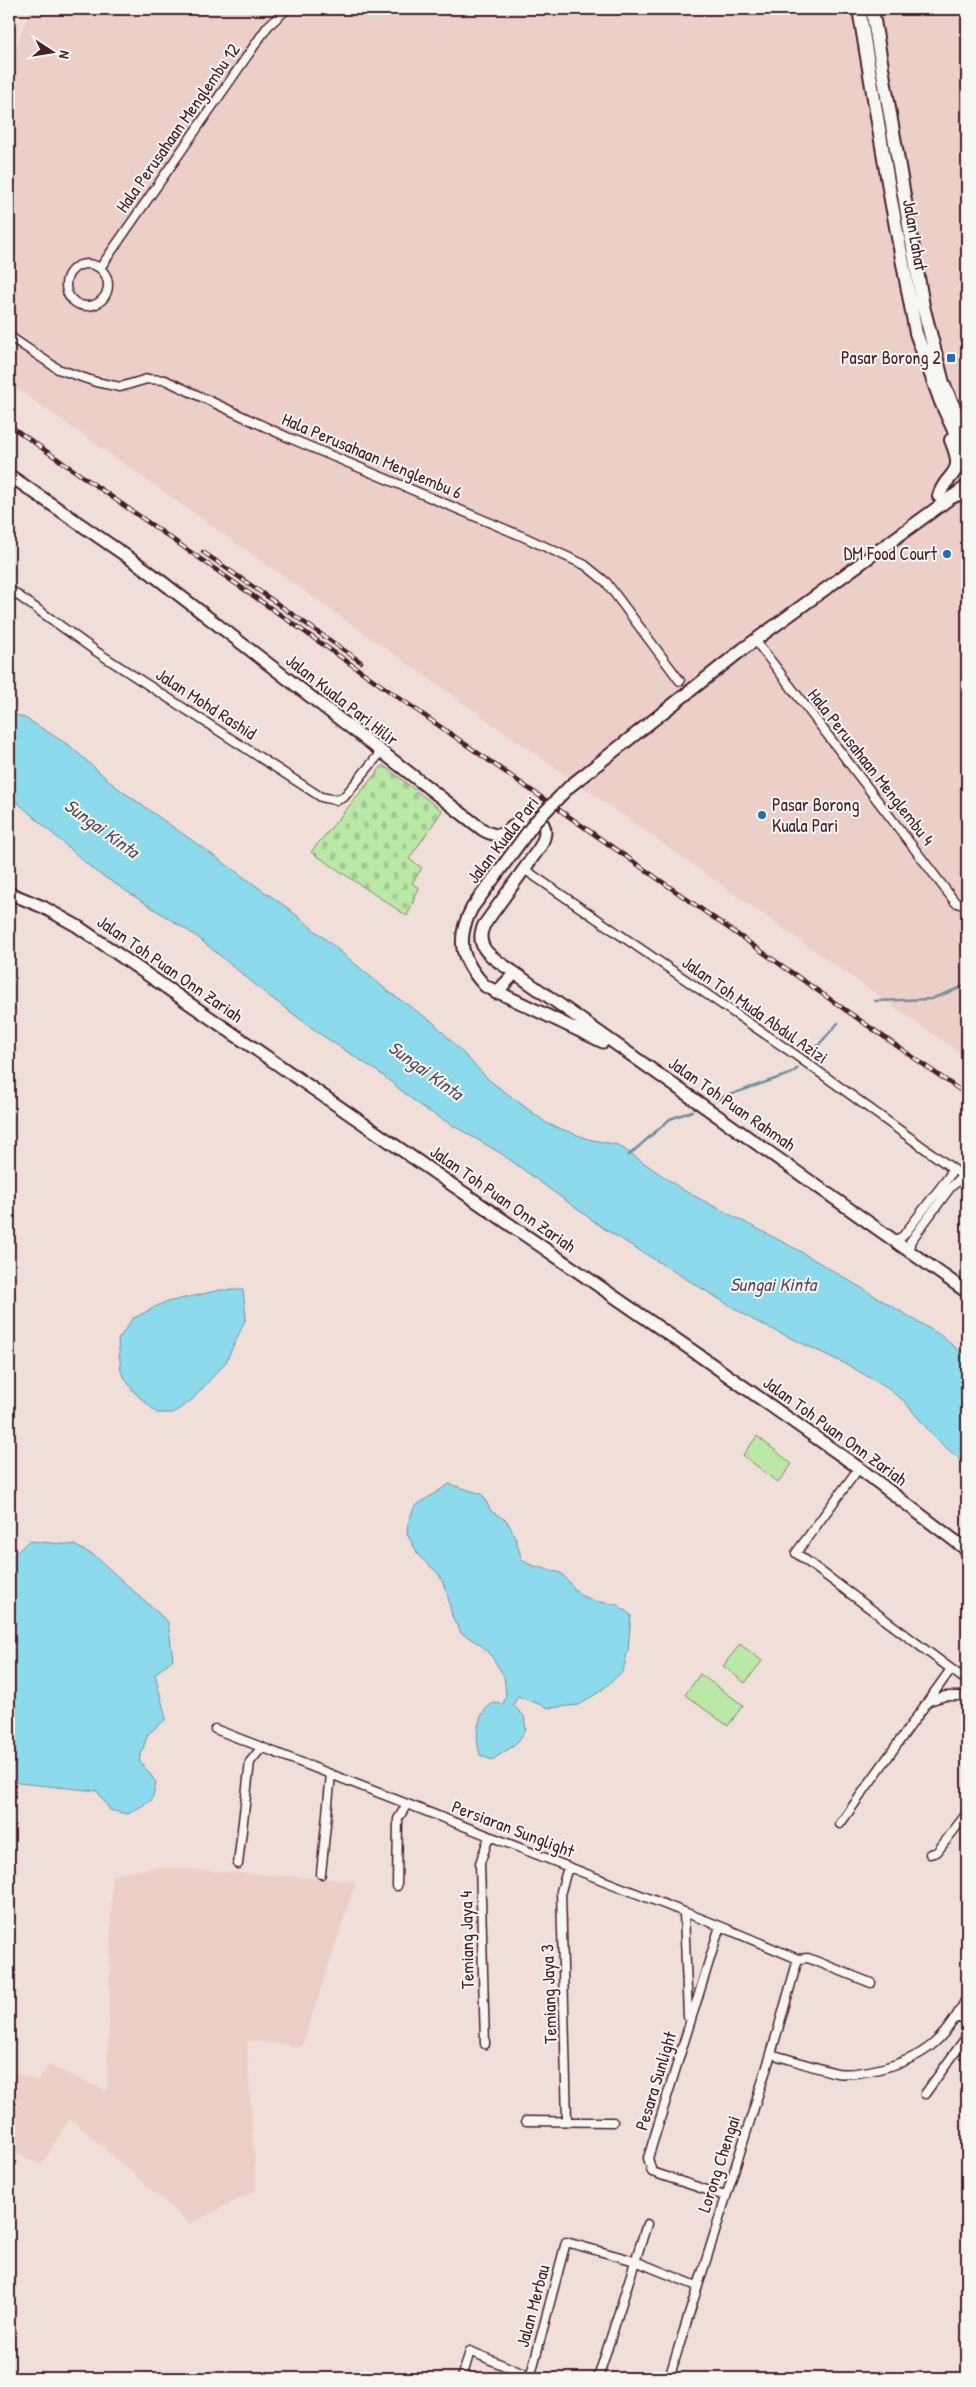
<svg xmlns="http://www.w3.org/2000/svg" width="976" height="2387" font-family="'Patrick Hand',sans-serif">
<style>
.built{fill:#eccfc8}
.cemetery{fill:url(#cemetery-stones);stroke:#828469}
.garden{fill:#b9e8a7;stroke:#828469}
.water{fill:#8ddaec;stroke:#728f9f}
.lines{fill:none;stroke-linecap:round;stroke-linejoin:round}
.stream{stroke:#728f9f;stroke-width:2.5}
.street-casing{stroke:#4a1f2b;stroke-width:11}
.secondary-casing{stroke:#4a1f2b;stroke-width:15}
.primary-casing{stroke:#4a1f2b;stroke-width:16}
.street{stroke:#f6f6f2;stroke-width:8}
.secondary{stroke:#f6f6f2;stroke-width:11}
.primary{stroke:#f6f6f2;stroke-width:12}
.rail-casing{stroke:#4a1f2b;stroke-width:4.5}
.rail{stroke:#f6f6f2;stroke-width:2.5;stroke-dasharray:8;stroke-linecap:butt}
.secondary-bridge-casing{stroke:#4a1f2b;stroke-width:15;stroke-linecap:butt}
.secondary-bridge{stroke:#f6f6f2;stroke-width:11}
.poi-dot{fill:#1f6fb2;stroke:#f6f6f2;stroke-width:2}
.labels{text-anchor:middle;stroke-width:4;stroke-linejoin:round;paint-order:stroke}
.street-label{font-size:18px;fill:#4a1f2b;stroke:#f6f6f2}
.poi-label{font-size:18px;fill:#4a1f2b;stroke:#f6f6f2;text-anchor:end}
.water-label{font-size:19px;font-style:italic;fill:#5b4e5b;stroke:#f6f6f2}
</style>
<defs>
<pattern id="cemetery-stones" width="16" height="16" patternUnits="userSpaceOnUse" patternTransform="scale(1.25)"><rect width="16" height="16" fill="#b9e8a7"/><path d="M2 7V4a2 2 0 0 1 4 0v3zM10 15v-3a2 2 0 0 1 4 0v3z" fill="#a1c790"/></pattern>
</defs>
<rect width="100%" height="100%" fill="#f0dfd9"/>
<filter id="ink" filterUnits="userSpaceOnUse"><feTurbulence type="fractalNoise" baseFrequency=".02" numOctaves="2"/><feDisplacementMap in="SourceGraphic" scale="10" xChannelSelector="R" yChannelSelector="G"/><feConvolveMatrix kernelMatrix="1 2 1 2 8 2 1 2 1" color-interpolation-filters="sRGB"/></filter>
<g filter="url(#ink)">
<path class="built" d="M30,9h937v1049l-958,-675v-316z
M155,1867l201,14 -54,166 -55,-7 9,150 -66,34 -120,-106 -29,47 -32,-16v-78l29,10 10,-16 59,26 5,-216z"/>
<path class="cemetery" d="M383,765l59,46 -33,48 13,9 -10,15 7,5 -12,28 -96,-64z"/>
<path class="garden" d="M757,1436l35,28 -14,19 -35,-28z
M740,1644l22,17 -17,22 -22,-17z
M700,1674l43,31 -15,21 -43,-31z"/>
<path class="water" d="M9,712l18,7 43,27 45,40 174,123 100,83 45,31 55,57 59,44 40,15 30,6 65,45 115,60 142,85 27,22v109l-32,-28 -31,-37 -17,-13 -39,-23 -93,-44 -152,-93 -101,-74 -79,-46 -46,-37 -54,-35 -54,-40 -73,-60 -101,-65 -86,-76z
M220,1290h23l3,28 -20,44 -34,38 -19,13h-16l-23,-21 -13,-20 -3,-32 14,-21 31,-16z
M449,1484l33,10 9,17 16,10 8,16 7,23 9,5 30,8 19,22 18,7 18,2 15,11 -3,35 -5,21 -21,19 -23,15 -30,3 -31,-12 -5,9 11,11 2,14 -11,15 -23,15 -12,-5c-5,-18 -4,-42 13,-52l10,1 3,-9 -2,-19 -12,-19 -11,-12 -20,-12 -9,-17 -5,-23 -8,-19 -20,-18 -12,-22 1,-11 7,-17z
M29,1541l45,4 21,11 73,66 5,37 -18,15 11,45 -18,15 -9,26 17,22 -4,18 -24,14 -18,-4 -13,-19 -88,-9v-223z"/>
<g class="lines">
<path class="stream" d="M875,1001l56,-2 36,-14
M808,1057l30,-34
M715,1100l77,-27 6,-5
M629,1155l41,-36 22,-8"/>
<g class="street-casing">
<path id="street" d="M66 285a21 21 0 1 1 42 0a21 21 0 1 1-42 0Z
M100,268l168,-242 19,-17
M9,336l49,33 38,13 24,5 27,-8 18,1 122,57 237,100 61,28 21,17 74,99
M9,589l88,63 224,145 15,3 8,-3 37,-45
M755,640l200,262 12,5
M524,869l273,187 170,123
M896,1240l7,-4 47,-61 1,-7
M910,1250v-8l40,-54 13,-12
M859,1468l-63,85 171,128
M929,1701l16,-5h22
M215,1729l505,197 78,33
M840,1824l111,-155
M930,1854l7,-2 30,-39
M238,1864l12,-102 12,-15
M321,1874l10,-100
M397,1886l1,-67 9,-15
M684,1912l4,105
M720,1926l-72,232 4,14 73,24
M798,1959l10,-1 63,25
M957,2017l10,4
M485,2044l-5,-181 9,-26
M771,2054c22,6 44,14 66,19 14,2 29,-1 42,-4 46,-11 67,-30 88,-72
M925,2094l42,-58
M526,2121l87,1
M567,2121l-6,-230 7,-24
M462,2378l8,-27 63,27
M530,2378l36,-136 69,19 62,25
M598,2378l49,-154
M669,2378l102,-324 27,-95"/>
</g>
<g class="secondary-casing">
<path id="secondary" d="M9,475l139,96 335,259c23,13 25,-4 43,-13l12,1c10,9 8,18 2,29l-56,78c-12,25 13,35 31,48l452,319
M743,649l224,-163
M9,893l34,14 34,19 616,425 166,117 108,82
M485,986l118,56
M496,993l19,-20"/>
</g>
<g class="primary-casing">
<path id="primary" d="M859,9l32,191 25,133 25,69 26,57
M872,9l51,297 20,77 24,54
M939,496c8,-26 28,-18 12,-56
M952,497l6,-3 9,2"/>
</g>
<use href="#street" class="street"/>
<use href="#secondary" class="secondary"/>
<use href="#primary" class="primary"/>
<g class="rail-casing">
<path id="rail" d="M9,425l958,670
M203,552l158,110"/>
</g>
<use href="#rail" class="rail"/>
<g class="secondary-bridge-casing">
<path id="secondary-bridge" d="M485,986c-24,-26 -30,-46 -13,-78l63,-86 35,-36 173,-137"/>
</g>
<use href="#secondary-bridge" class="secondary-bridge"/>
</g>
</g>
<g class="poi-dot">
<rect x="946" y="353" width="10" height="10" rx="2.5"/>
<circle cx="947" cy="554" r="5"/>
<circle cx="762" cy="815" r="5"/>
</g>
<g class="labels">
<g class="street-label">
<text transform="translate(178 128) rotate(-55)" y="6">Hala Perusahaan Menglembu 12</text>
<text transform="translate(915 235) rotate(80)" y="6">Jalan Lahat</text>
<text transform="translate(372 456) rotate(23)" y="6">Hala Perusahaan Menglembu 6</text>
<text transform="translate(342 700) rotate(38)" y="6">Jalan Kuala Pari Hilir</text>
<text transform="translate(206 704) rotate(33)" y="6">Jalan Mohd Rashid</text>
<text transform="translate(871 767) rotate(52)" y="6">Hala Perusahaan Menglembu 4</text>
<text transform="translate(503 840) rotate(-52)" y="6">Jalan Kuala Pari</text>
<text transform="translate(170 969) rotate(35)" y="6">Jalan Toh Puan Onn Zariah</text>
<text transform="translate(755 1010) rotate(35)" y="6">Jalan Toh Muda Abdul Azizi</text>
<text transform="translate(732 1104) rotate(35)" y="6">Jalan Toh Puan Rahmah</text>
<text transform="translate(503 1199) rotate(35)" y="6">Jalan Toh Puan Onn Zariah</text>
<text transform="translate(835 1431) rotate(36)" y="6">Jalan Toh Puan Onn Zariah</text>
<text transform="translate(513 1829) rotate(21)" y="6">Persiaran Sunglight</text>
<text transform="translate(467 1940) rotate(-91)" y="6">Temiang Jaya 4</text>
<text transform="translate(549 1994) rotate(-92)" y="6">Temiang Jaya 3</text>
<text transform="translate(656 2081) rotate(-73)" y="6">Pesara Sunlight</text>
<text transform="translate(719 2164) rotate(-72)" y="6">Lorong Chengai</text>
<text transform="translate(533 2306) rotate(-75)" y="6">Jalan Merbau</text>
</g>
<g class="poi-label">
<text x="941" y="364">Pasar Borong 2</text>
<text x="937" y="560">DM Food Court</text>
<text x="772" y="811" text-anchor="start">Pasar Borong<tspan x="772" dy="21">Kuala Pari</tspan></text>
</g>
<g class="water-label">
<text transform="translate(102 828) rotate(36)" y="7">Sungai Kinta</text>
<text transform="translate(426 1070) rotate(36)" y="7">Sungai Kinta</text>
<text x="773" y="1291">Sungai Kinta</text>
</g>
</g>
<rect width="976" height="2387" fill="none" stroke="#f6f6f2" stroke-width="30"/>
<rect x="15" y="15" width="946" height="2357" fill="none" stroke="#4a1f2b" stroke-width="2" filter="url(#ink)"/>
<g transform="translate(52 52) rotate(102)" stroke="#f6f6f2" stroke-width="4" paint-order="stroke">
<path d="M0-4L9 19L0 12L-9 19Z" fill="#4a1f2b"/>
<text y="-8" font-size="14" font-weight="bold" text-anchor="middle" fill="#4a1f2b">N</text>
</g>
</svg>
